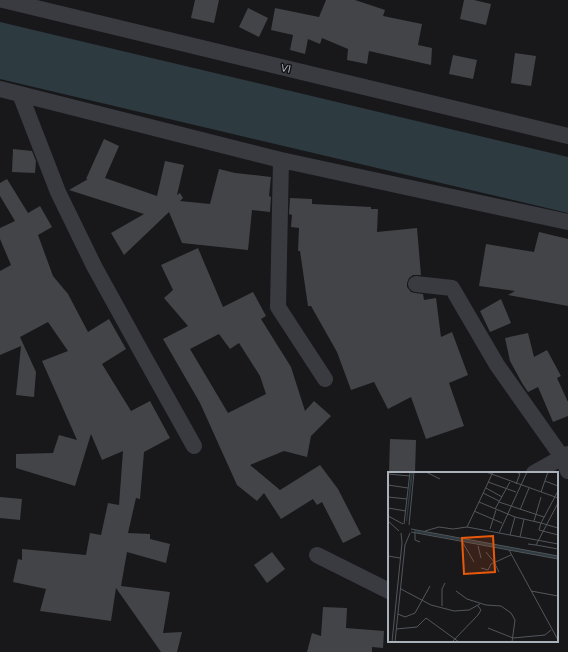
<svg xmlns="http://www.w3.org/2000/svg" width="568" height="652" font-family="Poppins,sans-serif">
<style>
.water{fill:#2d3a40}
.building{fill:#424448;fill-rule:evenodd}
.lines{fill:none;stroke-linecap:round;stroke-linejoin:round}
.minor{stroke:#393b40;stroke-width:16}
.labels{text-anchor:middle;stroke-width:3;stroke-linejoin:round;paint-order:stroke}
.street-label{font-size:10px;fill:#a9b2bb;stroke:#131316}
.inset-road{fill:none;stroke:#52565b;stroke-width:1}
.view{fill:#e8590c;fill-opacity:0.15;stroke:#e8590c;stroke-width:2}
.inset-edge{fill:none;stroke:#a9b2bb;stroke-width:2}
</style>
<rect width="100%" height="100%" fill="#18181b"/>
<path class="water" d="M0,22l568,135v56l-568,-134z"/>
<path class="building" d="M195,0h24l-5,23 -23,-5z
M326,0h29l30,10 -2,6 39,8 -4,21 14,3 -1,17 -62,-14 -2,13 -20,-4 1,-11 -26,-11 -2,6 -12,-5 -3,15 -15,-4 3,-15 -22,-5 4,-22 44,9z
M464,0h10l17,4 -5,21 -26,-6z
M248,8l20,10 -9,19 -20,-10z
M515,53l21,3 -5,30 -20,-3z
M453,55l24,5 -4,19 -24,-5z
M104,139l15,7 -14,32 52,18 8,-35 19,4 -7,30 3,-2 3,5 -3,3 30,3 9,-35 16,4 36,4 -2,19 2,1 -1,15 -18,-2 -4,40 -66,-7 -13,-31 -45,43 -13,-22 33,-19 -75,-24 19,-11h-2z
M13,149l19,2 4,10 -1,12 -23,-1z
M7,179l21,34 12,-7 12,21 -14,8 15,41 15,18 20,38 21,-13 17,30 -24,15 29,47 19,-10 20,37 -26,14 -4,47 -4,-1 -8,35 22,1v5l20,5 -4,19 -39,-11 -6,34 49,6 -7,41 19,-1 -5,20h-16l-45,-64 -5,33 -71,-10 6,-22 -33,-7 5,-23 4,1v-11l64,6 4,-22 11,2 7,-32 11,2 4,-54 -21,9 -11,-26 -16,52 -59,-18v-14l37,-1 6,-18 18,5 -35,-79 26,-10 -20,-29 -28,15 16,35 -2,25 -18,-2 5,-49 -21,9v-84l11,-6 -11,-26v-11l15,-7 -15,-25v-13z
M290,198l22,1v5l59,3v2h7l-1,23 40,-4 4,47h-8l-4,3 -2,5v4l4,5 4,1 8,1 1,6 12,-2 5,39 11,-5 16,43 -19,8 15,43 -38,13 -15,-42 -23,12 -14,-27 -23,8 -14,-38 -26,-46h-3l-8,-55h-2l1,-23 -8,-1 1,-12 -3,-1z
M539,232l29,7v67l-60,-11 7,-4 -36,-5 7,-42 48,8z
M198,248l25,59 30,-15 13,24 -5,3 30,48 14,44 9,-10 17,15 -20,20 -4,21 -23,-6 -34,14 30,25 40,-25 18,24 23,45 -18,9 -21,-41 -5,3 -4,-6 -32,20 -17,-26 -7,8 -20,-16 -37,-82 -37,-64 25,-13 -24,-28 9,-8 -12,-25zM219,334l11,15 9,-6 21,33 6,18 -38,19 -38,-64z
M501,299l10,24 -21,9 -10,-21z
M528,333l6,24 13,-7 14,26 -4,2 11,24v14l-15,6 -15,-35 -10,5 -6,-9 -12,-22 -5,-23z
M390,439l26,1 -1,33h-26z
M0,497l22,2 -2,21 -20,-2z
M272,552l13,17 -18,14 -13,-18z
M323,607l24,1 -1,20 38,3 -1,17 -11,-1v5h-65l5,-19 9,3z"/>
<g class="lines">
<path class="minor" d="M3,0l565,136
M0,89l281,71 287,62
M20,94l38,98 36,74 48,87 52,93
M281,160l-3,147 47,72
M416,284l36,4 45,77 65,92 6,14
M534,473l34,-19
M317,555l72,36"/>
</g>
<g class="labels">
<g class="street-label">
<text transform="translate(286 68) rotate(13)" y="4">V1</text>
</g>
</g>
<g transform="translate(388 472)">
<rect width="170" height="170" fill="#18181b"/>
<path d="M23,0h2l-6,49h-1zM26,58l144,26v3l-144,-27z" fill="#2d3a40"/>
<path class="inset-road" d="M38,0l14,7M98,0l72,26M105,0l-14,30 36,15 26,6 17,-32M128,0l4,2 -4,10M0,2l22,2M157,9l13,5M100,10l28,10M0,13l20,3M98,16l16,9M153,20l7,-20M95,21l16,8M0,25l19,2M111,30l45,15M0,36l18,3M107,37l15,-27M132,38l9,-22M86,39l28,12M0,44l15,8M0,49l11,10M146,49l7,-24M16,52l6,-52M21,53l5,-53M79,55l12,-25M170,56l-17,-5 -2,7 19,5M23,57l147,27M102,57l6,-19M37,59l14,-4 14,2 14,-2 91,17M23,60l147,27M27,61v7l5,2M111,61l28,-61M122,63l5,-18M132,65l4,-18M75,71l11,19M140,72l8,1 22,-42M148,73l22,4M90,74l3,12M121,78l49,90M98,80l8,10 5,10M0,84l12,2M93,96l7,2 3,-6 20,-9M13,117l30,16 23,6 15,-1 11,-6M68,119l11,8 19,6 15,1 10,7 4,7 -3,22M143,119l27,5M54,134v-17l3,-6M10,142l7,3 10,-4 15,-27M100,156l25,10 32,-3 6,-5M8,157l21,-2 9,-9 33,24M4,170l10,-99 -1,-10M7,170l10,-97 5,-12M64,170l26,-27 3,-5 -3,-4"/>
<path class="view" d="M105,64l2,36 -31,2 -2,-36z"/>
<rect width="170" height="170" class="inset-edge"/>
</g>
</svg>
